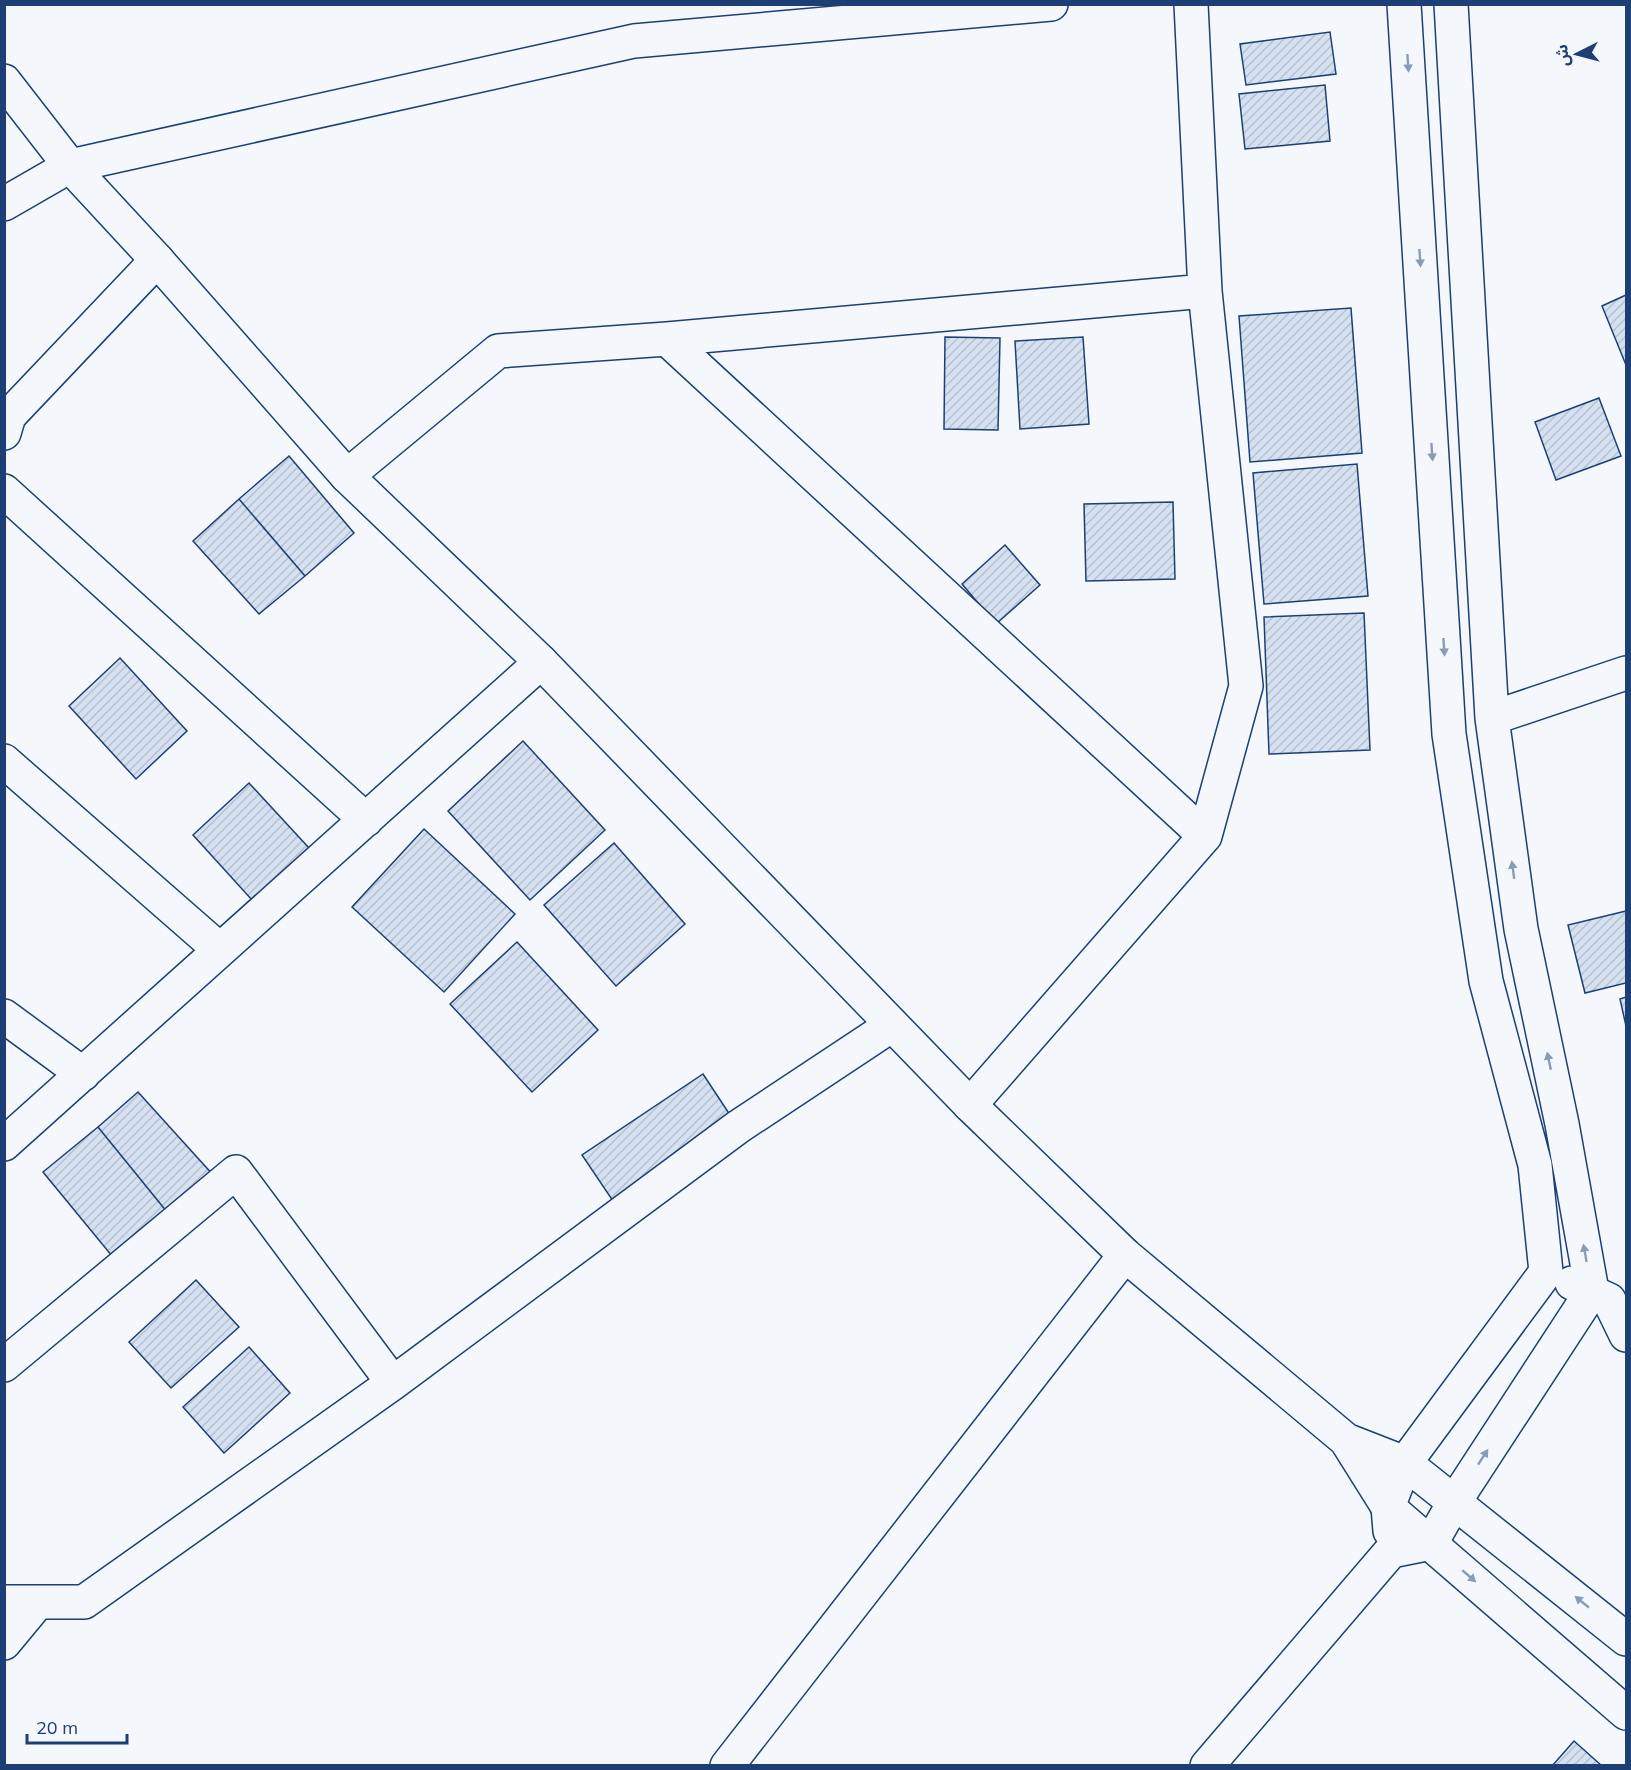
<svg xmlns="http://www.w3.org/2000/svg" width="1631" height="1770" font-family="Mulish,'Noto Sans Arabic',sans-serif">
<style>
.building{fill:url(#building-hatch);stroke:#1d3f73;stroke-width:1.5}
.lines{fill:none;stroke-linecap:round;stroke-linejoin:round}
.minor-casing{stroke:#1d3f73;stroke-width:36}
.major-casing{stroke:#1d3f73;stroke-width:36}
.minor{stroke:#f4f7fb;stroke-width:33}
.major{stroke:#f4f7fb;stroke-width:33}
.oneway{fill:#889bb7}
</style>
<defs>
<pattern id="building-hatch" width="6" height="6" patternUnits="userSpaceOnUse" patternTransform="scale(1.5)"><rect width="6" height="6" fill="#d5e0f0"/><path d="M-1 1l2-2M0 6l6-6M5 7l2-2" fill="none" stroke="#b6c1d1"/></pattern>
</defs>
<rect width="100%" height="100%" fill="#f4f7fb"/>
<path class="building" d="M1330,32l6,42 -90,11 -6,-41z
M1325,85l5,56 -85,8 -6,-55z
M1626,295v70l-24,-59z
M1351,308l11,145 -112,9 -11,-146z
M945,337l55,1 -2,92 -54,-1z
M1083,337l6,87 -69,5 -5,-88z
M1599,398l22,58 -65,24 -21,-58z
M289,456l65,77 -49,43 -66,-77z
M1357,464l11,132 -104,8 -11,-131z
M239,499l66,77 -46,38 -66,-73z
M1173,502l2,77 -89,2 -2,-77z
M1005,545l35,40 -44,39 -34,-40z
M1364,613l6,137 -101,4 -5,-137z
M120,658l67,73 -51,48 -67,-73z
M523,741l82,89 -75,70 -82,-89z
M249,783l60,65 -57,52 -59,-65z
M424,829l91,85 -71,78 -92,-85z
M614,843l71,81 -69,62 -72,-81z
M1626,911v72l-41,10 -17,-68z
M517,942l81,88 -66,62 -82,-88z
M1626,997v29l-6,-27z
M703,1074l35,53 -121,80 -35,-52z
M138,1092l76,84 -47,36 -69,-85z
M98,1127l69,85 -55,44 -69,-84z
M196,1280l43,47 -68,61 -42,-46z
M249,1347l41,46 -66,60 -41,-46z
M1574,1741l28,25h-50z"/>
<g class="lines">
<g class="minor-casing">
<path id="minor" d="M4,204l66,-38
M667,339l538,497
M4,433l5,-17 148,-156
M347,476l151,-125 169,-12 538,-48
M4,491l362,329
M1492,718l134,-45
M4,761l216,189
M4,1016l79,58
M970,1105l235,-269 41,-150 -41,-395 -14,-287
M4,1144l537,-482
M1572,1283l37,17 17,35
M4,1365l232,-193 157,211
M1390,1531l-2,-24 17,-44 141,-191 -11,-107 -49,-184 -37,-247 -45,-730
M4,1602h80l309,-219 345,-256 154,-102
M4,1643l34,-41
M727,1766l398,-511
M1207,1766l184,-215 40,-8 24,-42 137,-210 -30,-167 -41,-195 -29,-211 -41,-714"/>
</g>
<g class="major-casing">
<path id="major" d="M4,81l66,85 87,94 190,216 194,186 429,443 155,150 221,185 42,67 238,206
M70,166l564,-125 417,-37
M1346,1440l59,23 221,176"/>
</g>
<use href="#minor" class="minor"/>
<use href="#major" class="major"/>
</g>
<defs><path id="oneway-solid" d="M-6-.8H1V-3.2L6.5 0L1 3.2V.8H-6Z" transform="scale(1.5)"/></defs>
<g class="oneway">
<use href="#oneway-solid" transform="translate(1408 63) rotate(86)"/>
<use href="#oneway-solid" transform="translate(1420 258) rotate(86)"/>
<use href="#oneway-solid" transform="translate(1432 452) rotate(86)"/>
<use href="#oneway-solid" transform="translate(1444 647) rotate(86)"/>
<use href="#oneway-solid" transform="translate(1513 870) rotate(-98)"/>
<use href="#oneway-solid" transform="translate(1549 1061) rotate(-102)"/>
<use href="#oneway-solid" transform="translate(1585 1253) rotate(-100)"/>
<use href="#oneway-solid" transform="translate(1483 1457) rotate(-57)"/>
<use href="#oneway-solid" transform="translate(1469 1576) rotate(41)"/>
<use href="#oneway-solid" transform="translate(1582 1602) rotate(-141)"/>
</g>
<rect width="1631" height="1770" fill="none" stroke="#1d3f73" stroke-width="12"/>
<g transform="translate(1577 54) rotate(264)" stroke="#f4f7fb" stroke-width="4.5" paint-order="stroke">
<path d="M0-4.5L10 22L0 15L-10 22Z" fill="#1d3f73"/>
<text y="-9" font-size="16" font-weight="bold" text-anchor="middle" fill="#1d3f73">ش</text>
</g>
<path d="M27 1734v9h100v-9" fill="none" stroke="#1d3f73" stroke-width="3"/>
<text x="36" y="1734" font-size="18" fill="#1d3f73" stroke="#f4f7fb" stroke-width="4.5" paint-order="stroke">20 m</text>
</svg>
